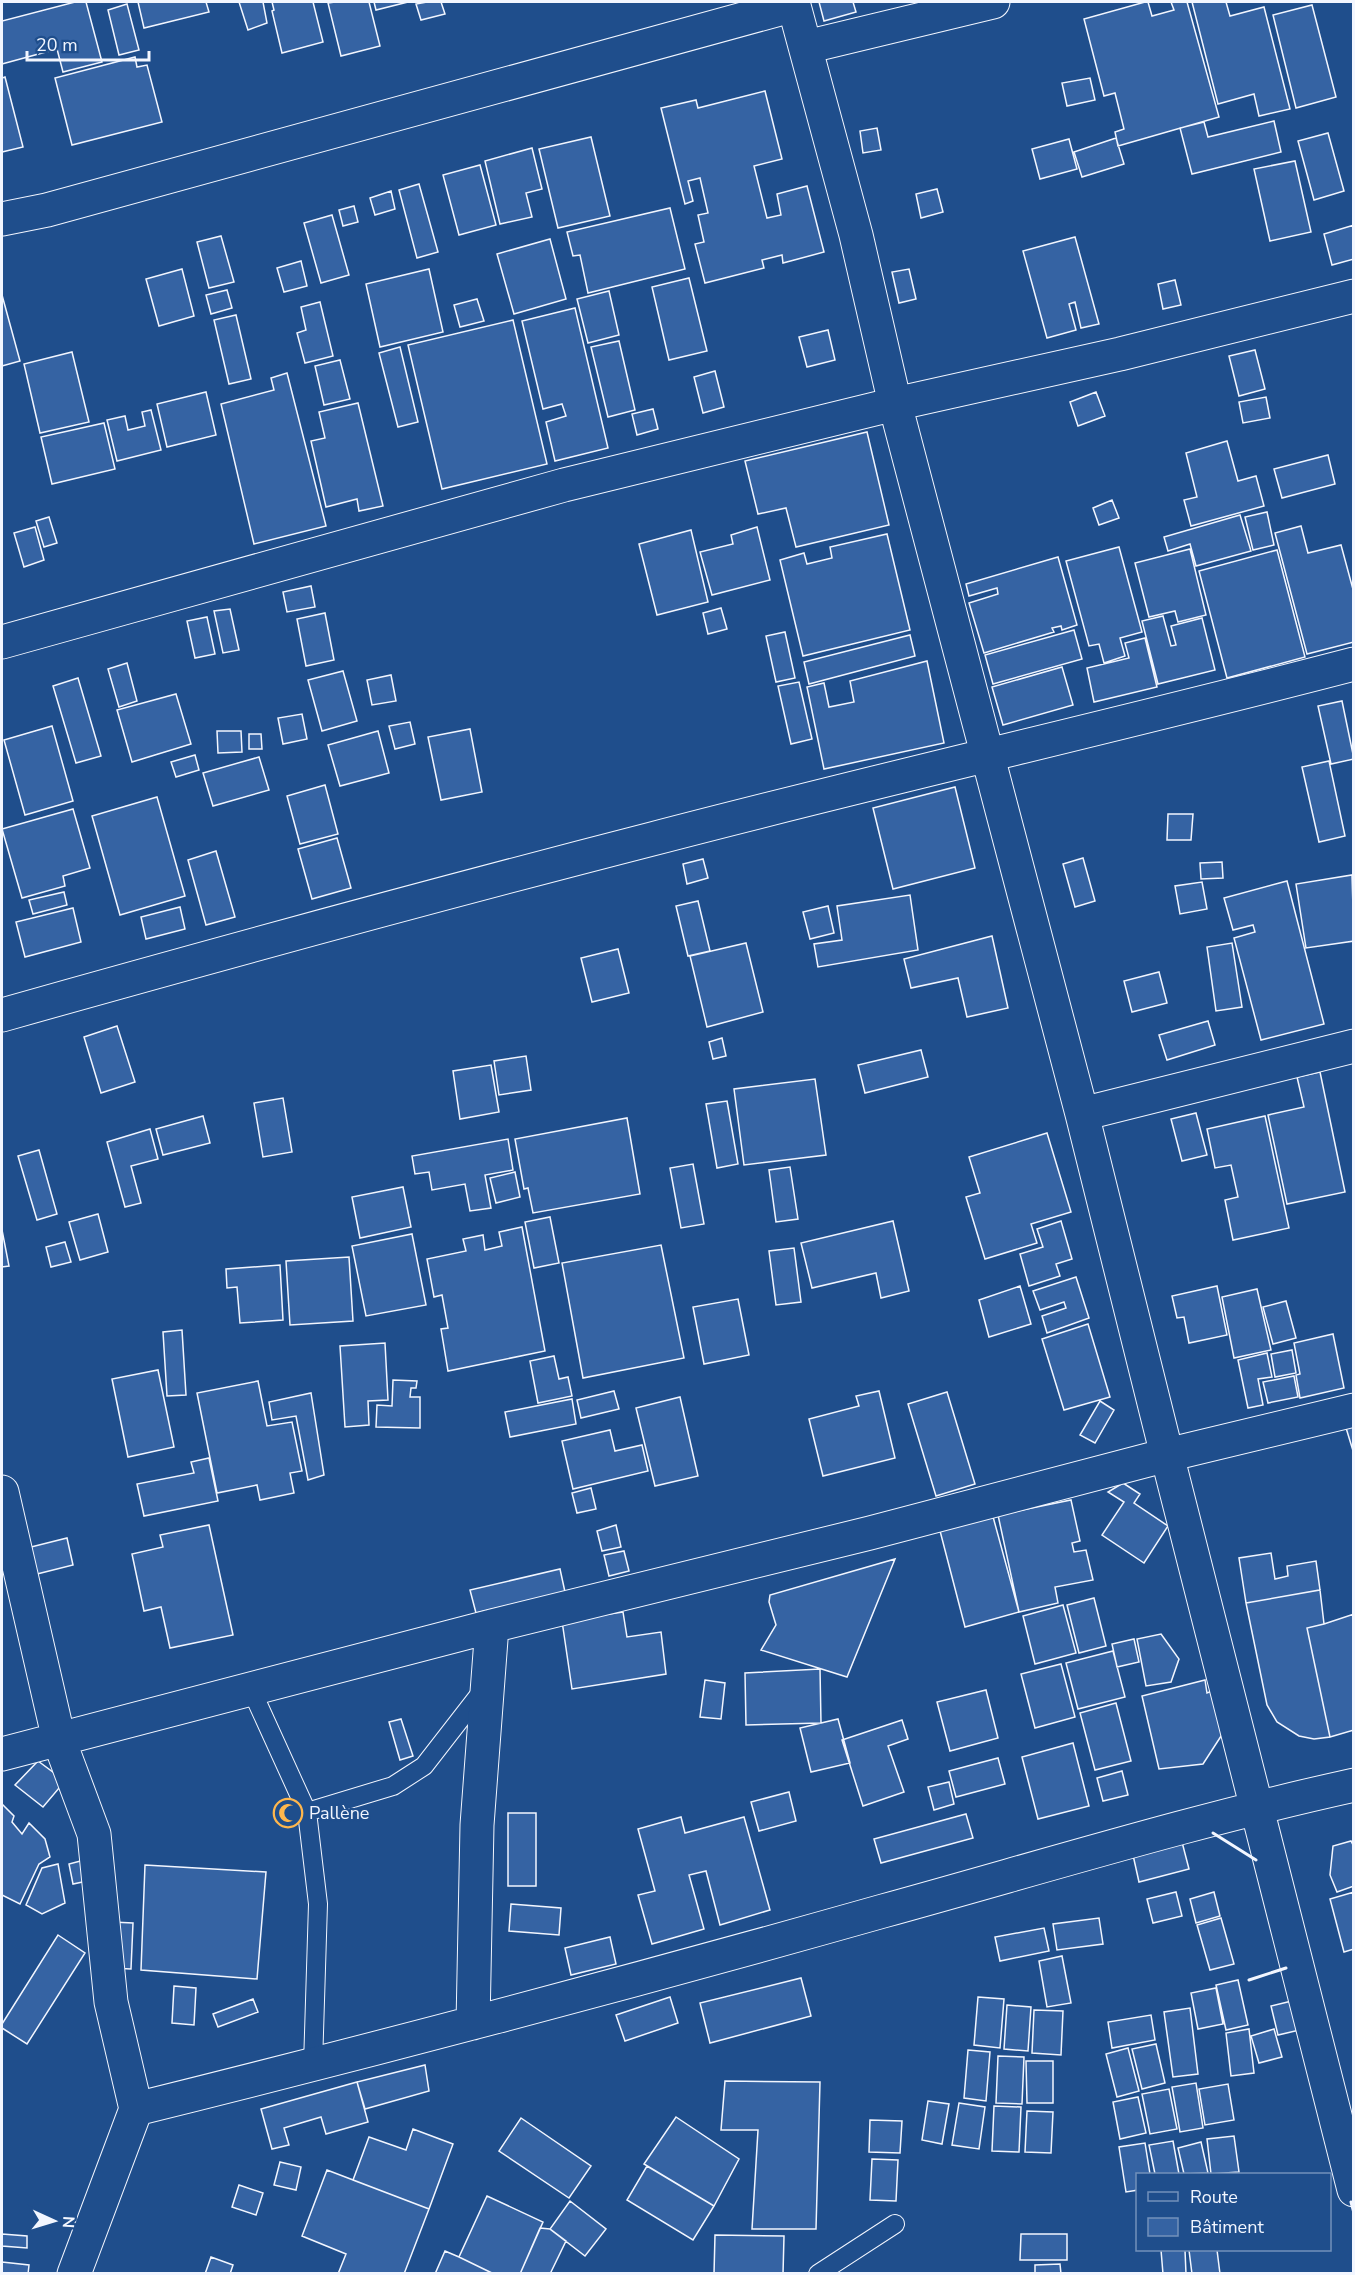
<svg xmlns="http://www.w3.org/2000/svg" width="1355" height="2275" font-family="'Nunito Sans',sans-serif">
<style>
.building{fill:#3563a3;stroke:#f2f6ff;stroke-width:1.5}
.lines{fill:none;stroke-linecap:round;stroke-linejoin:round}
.lane-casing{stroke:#f2f6ff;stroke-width:20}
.street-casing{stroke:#f2f6ff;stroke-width:35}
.lane{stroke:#1f4e8c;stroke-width:18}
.street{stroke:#1f4e8c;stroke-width:33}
.wall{stroke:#f2f6ff;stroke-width:3}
.labels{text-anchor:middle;stroke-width:4.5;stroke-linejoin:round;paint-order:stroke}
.poi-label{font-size:18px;fill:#f2f6ff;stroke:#1f4e8c;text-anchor:start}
</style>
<rect width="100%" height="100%" fill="#1f4e8c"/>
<path class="building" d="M75,2h11l16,60 -39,10 -6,-23 -55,15v-43z
M138,2h68l3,10 -65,16z
M239,2h24l4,21 -19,7z
M272,2h41l10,40 -41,11 -10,-42 2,-1z
M335,2h34l11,44 -39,10 -13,-53z
M374,2h34l-32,8z
M427,2h14l4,12 -24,6 -5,-16z
M819,2h34l3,10 -32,9z
M1145,2h3l4,14 22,-6 -3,-8h16l32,115 -101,29 -3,-14 9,-3 -9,-36 -11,3 -20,-77z
M1192,2h34l4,14 34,-9 26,102 -31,7 -5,-22 -36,10z
M127,4l12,46 -20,5 -11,-45z
M1312,5l24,92 -40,11 -23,-93z
M135,57l2,10 10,-2 15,57 -90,23 -17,-67z
M5,77l18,70 -21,5v-74z
M1090,78l5,22 -28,6 -5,-23z
M765,91l17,68 -28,7 13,52 14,-3 -4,-21 30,-8 17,66 -41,11 -1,-8 -20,5 2,8 -59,15 -10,-39 9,-2 -6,-27 10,-2 -8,-35 -12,3 5,20 -8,3 -24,-96 35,-8 2,8z
M1274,121l7,31 -89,22 -12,-46 24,-6 4,15z
M877,128l4,22 -18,3 -3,-22z
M1328,133l16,58 -30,9 -16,-59z
M591,137l19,79 -52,12 -19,-79z
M1116,138l8,26 -42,13 -8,-25z
M1069,139l8,30 -37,10 -8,-30z
M532,148l10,41 -16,4 6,24 -32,7 -15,-63z
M1295,161l16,71 -41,9 -16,-72z
M480,165l16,60 -37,10 -16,-60z
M419,184l19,68 -21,6 -18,-68z
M937,189l6,23 -22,6 -5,-24z
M391,191l4,18 -20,6 -5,-17z
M354,206l4,16 -15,4 -4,-16z
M670,208l15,61 -97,24 -8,-38 -7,1 -6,-24z
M332,215l17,60 -28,8 -17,-60z
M1354,225v34l-22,6 -8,-31z
M221,236l13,46 -25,6 -12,-46z
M1075,237l24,87 -18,4 -6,-26 -6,2 7,26 -29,8 -24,-87z
M550,239l16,60 -52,15 -17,-60z
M301,261l6,25 -23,6 -7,-24z
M182,269l12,47 -35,10 -13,-47z
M429,269l14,63 -63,15 -14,-63z
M909,269l7,30 -17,4 -7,-31z
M689,278l18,73 -38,9 -17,-73z
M1175,280l6,25 -18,4 -5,-25z
M227,290l5,18 -21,6 -5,-19z
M609,291l10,44 -31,8 -11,-44z
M2,295l18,66 -18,5z
M477,299l7,22 -24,6 -6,-22z
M320,302l13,54 -28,7 -8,-30 9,-3 -5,-23z
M575,308l33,140 -53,13 -9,-39 20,-6 -4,-12 -19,5 -21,-88z
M236,315l15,64 -22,5 -15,-64z
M513,320l34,144 -105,25 -34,-144z
M828,330l7,30 -28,7 -8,-30z
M619,341l16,69 -27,7 -17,-70z
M400,347l18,75 -20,5 -19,-74z
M1255,350l10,39 -26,7 -10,-40z
M72,352l17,70 -49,11 -16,-69z
M340,360l10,39 -26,6 -9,-39z
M715,371l9,36 -21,6 -9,-36z
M287,373l39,153 -72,18 -33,-140 53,-14 -3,-12z
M206,392l10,43 -49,12 -10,-43z
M1096,392l9,24 -27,10 -8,-24z
M1266,397l4,21 -27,5 -4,-21z
M358,403l25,103 -24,5 -2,-12 -31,8 -15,-66 14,-3 -6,-26z
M653,409l5,20 -21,6 -5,-21z
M151,410l10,40 -44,11 -10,-41 18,-4 3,14 17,-4 -3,-14z
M104,423l11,46 -63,15 -11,-47z
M867,432l22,93 -93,22 -10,-39 -28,6 -13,-53z
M1227,441l11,40 18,-5 8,30 -73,20 -7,-26 13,-3 -11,-44z
M1328,455l7,29 -53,14 -8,-29z
M1112,500l7,18 -20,7 -6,-17z
M1267,512l7,33 -21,5 -8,-33z
M1240,515l11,36 -55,15 -6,-22 -22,7 -4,-14z
M49,517l8,26 -13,4 -8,-26z
M1301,526l7,27 33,-8 13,48v49l-47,12 -32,-121z
M35,527l9,33 -20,7 -10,-34z
M757,527l13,53 -58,15 -12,-43 33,-8 -2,-9z
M691,530l17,72 -51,13 -18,-71z
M887,534l23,96 -107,26 -23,-96 24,-7 3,11 25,-6 -2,-11z
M1119,547l23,85 -22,6 5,18 -21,7 -5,-19 -10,2 -23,-85z
M1190,549l16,66 -28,7 -3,-11 -26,6 -14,-54z
M1277,550l28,107 -78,21 -28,-107z
M1058,557l19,68 -15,5 -1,-4 -9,2 2,4 -70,21 -15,-50 29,-9 -1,-6 -28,8 -3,-12z
M311,586l4,21 -28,5 -4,-20z
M721,608l6,21 -19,5 -5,-21z
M230,609l9,41 -16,3 -9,-42z
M325,613l9,47 -28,6 -9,-47z
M1163,616l8,30 5,-1 -5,-19 31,-8 13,52 -57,14 -16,-63z
M207,617l8,37 -20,4 -8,-37z
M1074,630l8,29 -89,25 -8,-29z
M785,632l10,46 -19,4 -10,-46z
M910,635l5,21 -106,28 -5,-22z
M1145,638l12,49 -63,15 -7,-34 42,-10 -4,-15z
M927,661l17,82 -120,26 -17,-82 17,-4 5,24 25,-5 -4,-21z
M127,663l10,38 -18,6 -11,-38z
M1062,667l11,38 -70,20 -11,-38z
M343,671l14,50 -35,10 -14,-51z
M391,675l5,26 -24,4 -5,-25z
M78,678l23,78 -25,7 -23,-77z
M799,682l13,57 -21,5 -13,-58z
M176,694l15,50 -59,18 -15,-52z
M1342,701l12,58 -23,5 -13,-58z
M302,714l5,25 -24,5 -5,-26z
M410,722l5,22 -20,5 -6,-23z
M52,726l21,75 -48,14 -21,-75z
M470,729l12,63 -41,8 -13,-63z
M217,731h24l1,21 -24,1z
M378,731l11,42 -49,13 -12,-41z
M249,734h12l1,15h-13z
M195,755l4,15 -23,7 -5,-15z
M259,757l10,33 -56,16 -10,-33z
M1329,761l16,75 -26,6 -17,-75z
M325,785l13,49 -38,10 -13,-48z
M955,787l20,81 -82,21 -20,-81z
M157,797l28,99 -65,19 -28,-99z
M73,809l17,59 -27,8 2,10 -43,12 -20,-69z
M1168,814h25l-2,26h-24z
M337,838l14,50 -39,11 -14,-50z
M216,851l19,66 -29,8 -18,-65z
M1083,858l12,43 -20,6 -12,-43z
M703,859l5,19 -21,6 -4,-20z
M1222,862l1,16 -22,1 -1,-16z
M1352,875l2,66 -48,7 -10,-64z
M1287,881l37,143 -63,16 -27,-102 21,-6 -2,-7 -20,5 -9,-32z
M1202,882l5,27 -27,5 -5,-28z
M64,892l3,13 -34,9 -4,-14z
M910,895l8,55 -100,17 -4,-23 28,-4 -5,-34z
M698,901l12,50 -22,5 -12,-50z
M828,906l6,27 -24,6 -7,-27z
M180,907l5,22 -39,10 -5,-22z
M73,908l8,34 -56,15 -9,-35z
M992,936l16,72 -41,9 -9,-39 -47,10 -7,-29z
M746,943l17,69 -56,15 -17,-71z
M1232,943l10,64 -26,4 -9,-64z
M618,949l11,44 -37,9 -11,-44z
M1159,972l8,31 -35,9 -8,-31z
M1208,1021l7,24 -48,15 -8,-25z
M117,1026l18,56 -34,11 -17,-56z
M722,1038l4,18 -13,3 -4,-17z
M921,1050l7,27 -63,16 -7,-28z
M526,1056l5,34 -32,5 -5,-34z
M491,1065l8,47 -39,7 -7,-48z
M1320,1072l25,120 -58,12 -19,-89 36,-8 -7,-30z
M815,1079l11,76 -82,10 -10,-76z
M283,1098l9,54 -29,5 -9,-54z
M727,1101l11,63 -21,4 -11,-64z
M1196,1113l11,42 -25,6 -11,-42z
M203,1116l7,27 -47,12 -7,-26z
M1265,1116l24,112 -56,12 -8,-40 13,-3 -7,-32 -16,3 -8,-39z
M627,1118l13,76 -107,19 -5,-25 -4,1 -9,-50z
M150,1129l8,30 -27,7 10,37 -16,4 -18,-65z
M1047,1133l24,79 -40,12 6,19 -52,16 -19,-62 14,-4 -11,-36z
M508,1139l5,31 -28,5 6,33 -21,3 -5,-27 -33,6 -3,-18 -14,2 -3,-18z
M39,1150l18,64 -20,6 -19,-64z
M693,1164l11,60 -23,4 -11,-60z
M790,1167l8,52 -22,3 -7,-52z
M515,1172l5,25 -24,6 -6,-25z
M403,1187l8,40 -51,11 -8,-41z
M98,1214l10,38 -28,8 -11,-38z
M550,1217l9,46 -25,5 -9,-46z
M893,1221l16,70 -28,7 -5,-25 -64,15 -11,-45z
M1061,1221l11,38 -16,5 4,12 -31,10 -9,-32 23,-7 -6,-18z
M522,1227l23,124 -97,20 -7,-42 7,-1 -6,-33 -8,2 -7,-38 39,-8 -3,-12 20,-4 2,15 17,-4 -3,-14z
M2,1230l7,36 -7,1z
M412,1234l14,71 -60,11 -14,-70z
M65,1242l6,20 -20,5 -5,-20z
M661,1245l23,113 -101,20 -21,-115z
M794,1248l7,54 -25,3 -7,-54z
M349,1257l4,64 -63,4 -4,-64z
M280,1265l3,55 -43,3 -3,-36 -10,1 -1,-19z
M1076,1277l13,41 -42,15 -5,-17 24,-8 -2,-6 -24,8 -7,-19z
M1020,1286l11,38 -42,13 -10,-37z
M1217,1286l10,49 -38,8 -5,-26 -7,1 -5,-22z
M1257,1289l14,61 -37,8 -12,-61z
M738,1299l11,56 -45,9 -11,-57z
M1286,1301l10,37 -23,6 -10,-37z
M1088,1324l22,73 -46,13 -22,-71z
M182,1330l4,65 -19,1 -4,-64z
M1333,1334l11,54 -44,10 -4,-23 4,-1 -6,-31z
M385,1343l3,57 -20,1 1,24 -24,2 -5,-81z
M1292,1350l4,23 -21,4 -4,-23z
M1267,1353l5,24 -14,2 5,26 -15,3 -10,-48z
M554,1356l5,23 9,-2 4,19 -34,7 -8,-42z
M158,1370l16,77 -46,10 -16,-78z
M1294,1376l4,21 -30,6 -5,-21z
M393,1380l24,1 -1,7h-5l-1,9h10v31l-44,-1 1,-22 15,1z
M258,1381l9,45 25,-4 10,49 -12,2 4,20 -34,7 -3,-15 -40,8 -20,-100z
M614,1391l5,18 -38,9 -4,-18z
M879,1391l16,67 -72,18 -14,-57 50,-13 -3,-10z
M947,1392l28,92 -39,12 -28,-92z
M311,1393l13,82 -16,5 -12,-64 -24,4 -3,-18z
M680,1397l18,79 -43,10 -19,-78z
M572,1399l4,25 -66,13 -5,-25z
M1100,1401l14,9 -19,33 -15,-8z
M1354,1415v39l-11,-36z
M610,1430l5,21 27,-6 6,26 -75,18 -11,-48z
M209,1458l9,43 -74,15 -7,-32 57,-11 -3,-11z
M1123,1483l17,11 -6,9 34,23 -24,37 -42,-28 22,-33 -16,-10z
M591,1488l5,21 -19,4 -5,-20z
M1071,1500l9,41 -8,2 2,9 12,-2 7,30 -38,7 3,16 -39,9 -21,-97z
M992,1513l27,99 -54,15 -26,-100z
M209,1525l24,110 -63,13 -9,-41 -17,4 -12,-57 31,-7 -3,-12z
M616,1525l5,22 -19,4 -5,-20z
M67,1538l6,27 -48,12 -6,-27z
M624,1551l5,20 -20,5 -5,-21z
M1271,1553l4,26 13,-3 -1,-10 29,-5 4,29 -74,13 -7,-45z
M895,1559l-48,118 -86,-27 15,-25 -7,-23 1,-7z
M560,1569l5,23 -89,21 -6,-23z
M1320,1590l4,34 -17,4 23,109 -16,2 -15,-3 -22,-14 -10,-17 -21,-102z
M1094,1598l12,48 -27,7 -12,-48z
M1063,1605l13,48 -41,11 -12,-48z
M623,1612l4,25 34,-5 5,42 -94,15 -10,-68z
M1354,1614v116l-24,7 -23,-109 17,-4z
M1161,1634l18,25 -8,23 -25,4 -9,-47z
M1134,1639l5,23 -22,5 -5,-23z
M1113,1651l12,46 -47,12 -12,-46z
M1061,1664l14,53 -40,11 -14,-54z
M820,1669l1,54 -75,2 -1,-52z
M705,1680l20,3 -4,36 -21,-2z
M1205,1680l2,13 10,-4 8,41 -22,34 -44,5 -17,-73z
M986,1690l12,48 -48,13 -13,-49z
M1116,1703l15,58 -36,9 -15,-57z
M401,1719l12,37 -13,4 -11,-38z
M838,1719l12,44 -39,9 -11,-44z
M902,1720l6,19 -20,7 16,46 -41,14 -21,-66z
M1073,1743l16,63 -51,13 -16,-62z
M998,1758l7,26 -49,13 -7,-26z
M38,1761l27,20 -22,26 -28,-22z
M1122,1771l6,24 -25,6 -6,-23z
M949,1782l5,22 -20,6 -6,-23z
M789,1792l7,29 -37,10 -8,-29z
M2,1804l12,12 -2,6 10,12 7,-11 16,16 5,18 -11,7 -19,40 -18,-9z
M508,1813h28v73h-28z
M966,1814l7,24 -92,25 -7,-24z
M681,1817l4,16 59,-16 26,93 -50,15 -14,-54 -17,4 15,54 -52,15 -14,-49 17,-4 -17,-62z
M1351,1841l3,6v39l-17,6 -7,-17 3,-29z
M1182,1842l7,27 -50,13 -6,-27z
M88,1859l4,21 -19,4 -4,-20z
M58,1864l7,39 -23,11 -16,-9 16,-37z
M145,1865l121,7 -9,107 -116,-9z
M1176,1892l6,24 -29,7 -6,-24z
M1214,1892l6,24 -24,7 -6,-24z
M1354,1892v57l-10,3 -14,-53z
M511,1904l50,4 -2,27 -50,-4z
M1099,1918l4,26 -46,6 -4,-26z
M1221,1918l13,46 -24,6 -13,-45z
M112,1922l21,1 -2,46 -21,-1z
M1044,1928l5,23 -49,10 -5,-24z
M58,1935l27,18 -58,91 -25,-16v-4z
M610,1937l6,27 -45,11 -6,-27z
M1062,1956l9,47 -24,4 -8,-46z
M801,1978l10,38 -101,27 -10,-40z
M1238,1980l10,45 -22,5 -10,-45z
M174,1986l22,2 -2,37 -22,-2z
M1216,1988l7,36 -25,5 -7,-36z
M670,1997l8,26 -53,18 -9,-26z
M978,1997l26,2 -4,49 -26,-3z
M253,1999l5,13 -40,15 -5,-13z
M1296,2000l8,29 -26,6 -7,-29z
M1007,2005l24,2 -3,44 -24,-2z
M1190,2008l8,66 -25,3 -9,-65z
M1034,2010l29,1 -2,44 -29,-2z
M1151,2015l4,25 -43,8 -4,-26z
M1249,2029l5,44 -23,3 -5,-43z
M1274,2029l8,28 -23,6 -8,-27z
M1156,2044l9,39 -23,6 -10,-40z
M1128,2048l11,43 -22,6 -11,-43z
M968,2050l22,2 -4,49 -22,-3z
M998,2056l26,1 -2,47 -26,-1z
M1026,2061h27v42h-26z
M425,2065l4,26 -64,18 -8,-27z
M725,2081l95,1 -4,147h-64l6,-99h-37z
M357,2082l11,40 -42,12 -5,-17 -37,11 5,17 -17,4 -11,-40z
M1196,2083l7,45 -23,4 -8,-45z
M1228,2084l6,36 -29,5 -6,-36z
M1169,2089l8,40 -27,5 -8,-40z
M1138,2097l8,36 -26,6 -7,-37z
M928,2101l21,3 -7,40 -20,-4z
M959,2103l26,4 -6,42 -27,-4z
M994,2106l27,1 -2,45 -27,-1z
M1027,2111l26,1 -2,41 -26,-1z
M676,2117l63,42 -25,47 -70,-42z
M521,2118l70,48 -22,32 -70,-47z
M870,2120l32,1 -2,32 -31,-1z
M413,2129l40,15 -24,65 -76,-29 16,-43 37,13z
M1234,2136l5,36 -28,2 -4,-35z
M1173,2141l6,33h-24l-6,-29z
M1201,2142l7,31 -24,1 -6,-26z
M1145,2143l5,31h-12v16l-12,2 -7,-45z
M872,2159l26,1 -2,41 -26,-1z
M280,2162l21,5 -5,23 -22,-5z
M647,2166l67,40 -21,34 -66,-40z
M327,2170l102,39 -25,65h-66l8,-20 -44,-18z
M239,2185l24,8 -7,22 -24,-8z
M487,2196l56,26 -23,52h-26l-35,-17z
M570,2201l36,28 -21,27 -35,-27z
M540,2228l10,1 16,12 -16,33h-30z
M2,2234l25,2v12l-25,-2z
M1021,2234h46v26h-47z
M715,2235l69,1 -1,38h-69z
M1161,2250h24l1,24h-23z
M1189,2250h28l3,24h-28z
M445,2251l14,6 35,17h-59z
M211,2257l22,8 -3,9h-25z
M2,2262l27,3 -1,9h-26z
M1060,2264l1,10h-26v-9z"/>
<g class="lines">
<g class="lane-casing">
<path id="lane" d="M251,1689l56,123 11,92 -5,161
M307,1812l86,-26 31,-20 59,-76
M818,2274l77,-50"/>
</g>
<g class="street-casing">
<path id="street" d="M793,2l63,233 39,169 187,710 85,341 187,735
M806,47l187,-45
M2,219l45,-9 747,-205
M2,642l562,-157 331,-81 225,-50 234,-58
M2,1015c216,-61 432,-120 650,-176 233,-61 468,-114 702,-175
M1082,1114l272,-68
M2,1492l57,248 35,94 17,168 25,107 -62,165
M2,1754l490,-128 378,-93 297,-78 187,-45
M473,2023l4,-198 15,-199
M136,2109c250,-62 499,-128 747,-198 156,-43 312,-91 471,-126"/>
</g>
<use href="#lane" class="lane"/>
<use href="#street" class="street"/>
<path class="wall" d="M1213,1833l43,27
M1249,1980l37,-12
M1351,2202l3,11"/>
</g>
<defs>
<g id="mosque-ring" transform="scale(1.5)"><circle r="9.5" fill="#1f4e8c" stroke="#ffb74d" stroke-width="1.5"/><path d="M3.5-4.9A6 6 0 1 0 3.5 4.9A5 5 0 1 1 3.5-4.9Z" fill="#ffb74d"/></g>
</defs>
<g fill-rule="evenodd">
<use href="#mosque-ring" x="288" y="1813"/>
</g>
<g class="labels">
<g class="poi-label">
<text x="309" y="1819">Pallène</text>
</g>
</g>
<rect width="1355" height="2275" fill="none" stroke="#f2f6ff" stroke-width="6"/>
<rect x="1136" y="2173" width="195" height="78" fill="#1f4e8c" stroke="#7391ba" stroke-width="1.5"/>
<rect x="1148" y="2192" width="30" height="9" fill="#1f4e8c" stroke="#7391ba" stroke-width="1.5"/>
<text x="1190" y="2203" font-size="18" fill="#f2f6ff">Route</text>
<rect x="1148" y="2218" width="30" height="18" fill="#3563a3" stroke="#7391ba" stroke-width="1.5"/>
<text x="1190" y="2233" font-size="18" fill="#f2f6ff">Bâtiment</text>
<g transform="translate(54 2221) rotate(94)" stroke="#1f4e8c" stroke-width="4.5" paint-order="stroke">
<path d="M0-4.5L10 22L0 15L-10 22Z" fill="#f2f6ff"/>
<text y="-9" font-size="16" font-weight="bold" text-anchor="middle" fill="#f2f6ff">N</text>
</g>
<path d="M27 51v9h122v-9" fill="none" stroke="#f2f6ff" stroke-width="3"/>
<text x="36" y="51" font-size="18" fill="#f2f6ff" stroke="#1f4e8c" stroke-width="4.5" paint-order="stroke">20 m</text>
</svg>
